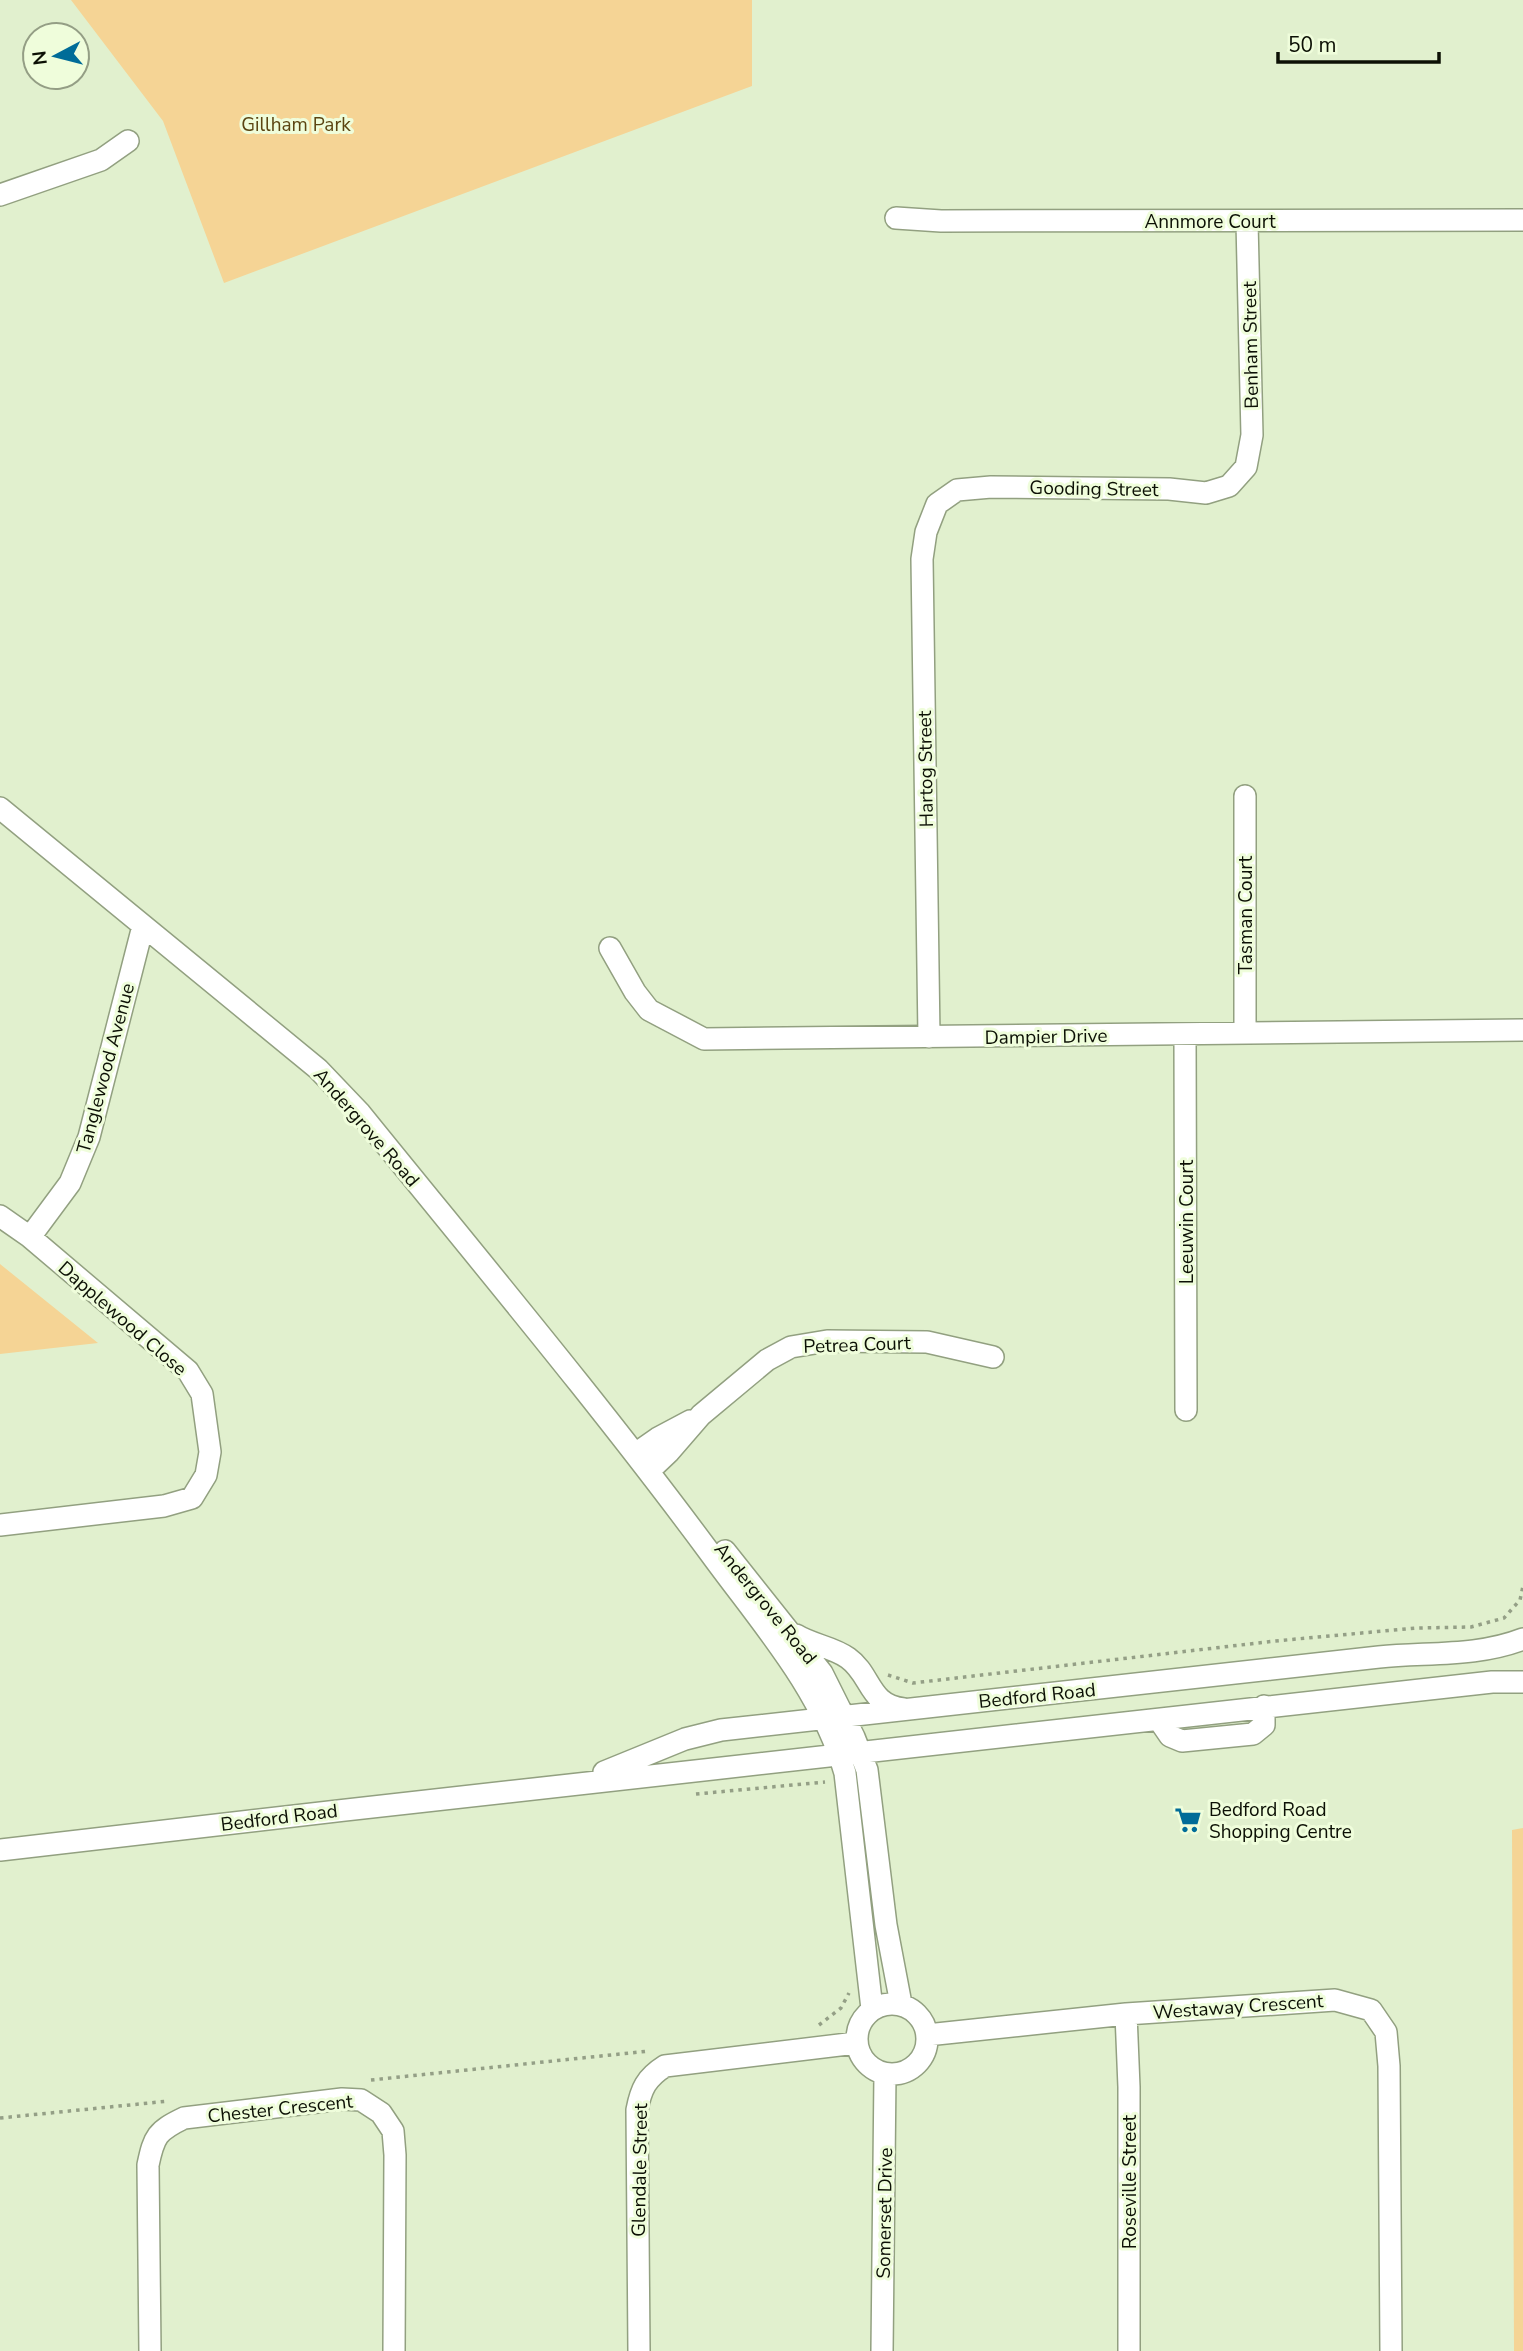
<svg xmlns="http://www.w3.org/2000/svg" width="1523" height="2351" font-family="'Nunito Sans',sans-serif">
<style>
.green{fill:#f5d495}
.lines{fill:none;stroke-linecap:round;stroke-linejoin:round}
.minor-casing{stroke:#92a080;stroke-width:24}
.path{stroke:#949f86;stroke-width:3.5;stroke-dasharray:3.5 5;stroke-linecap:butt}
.minor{stroke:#fff;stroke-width:21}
.labels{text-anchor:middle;stroke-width:6;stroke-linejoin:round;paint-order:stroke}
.park-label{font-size:19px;fill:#5b4411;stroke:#effddb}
.street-label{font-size:19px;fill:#0c1005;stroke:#effddb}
.poi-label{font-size:19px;fill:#0c1005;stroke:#effddb;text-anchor:start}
</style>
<rect width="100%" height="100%" fill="#e1f0ce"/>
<path class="green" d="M71,0h681v86l-528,197 -61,-162z
M0,1264l98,79 -98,11z
M1523,1828v523h-9l-2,-521z"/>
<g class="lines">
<g class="minor-casing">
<path id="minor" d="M0,195l101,-35 27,-19
M896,218l45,3 582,-1
M0,808l318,261 42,44c118,146 239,290 350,440 51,70 111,136 135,220l27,236
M610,948l25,44 14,18 55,29 819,-9
M1245,1033v-237
M1185,1035l1,375
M929,1037l-7,-478 4,-27 11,-28 20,-14 34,-3 178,2 37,4 23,-7 17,-19 6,-32 -5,-213
M0,1216l30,21 158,134 14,23 8,58 -4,23 -14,23 -28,8 -164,19
M30,1237l40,-54 19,-46 54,-211
M635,1454l23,-16 32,-17
M649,1471l20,-19 32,-37 66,-55 24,-13 36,-6 100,1 66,15
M725,1551l97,122 32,64 13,33 19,155 15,79
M796,1635c16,10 37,12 52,23 24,17 20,47 56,51
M1159,1720l11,16 12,5 71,-7 11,-9v-19
M604,1772l81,-33 36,-9 658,-73c48,-5 98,0 144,-18
M0,1850c497,-58 994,-114 1492,-168h31
M857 2039a35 35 0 1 1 70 0a35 35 0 1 1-70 0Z
M1126,2014l3,73v264
M927,2035l199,-21 209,-14 36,10 15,22 3,34 2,285
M150,2351l-2,-186c6,-29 9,-34 36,-47l158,-19 19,1 20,13 12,18 2,24 -1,196
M639,2351l-2,-241c4,-21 9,-32 28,-44l191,-23
M882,2351l3,-277"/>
</g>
<path class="path" d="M888,1675l25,8 362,-42 141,-13 55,-1 33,-9 16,-18 3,-14
M696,1794l129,-12
M819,2025l22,-17 8,-15
M371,2080l278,-29
M0,2118l169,-17"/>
<use href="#minor" class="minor"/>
</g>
<defs>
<g id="supermarket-bare" transform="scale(2.1)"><path d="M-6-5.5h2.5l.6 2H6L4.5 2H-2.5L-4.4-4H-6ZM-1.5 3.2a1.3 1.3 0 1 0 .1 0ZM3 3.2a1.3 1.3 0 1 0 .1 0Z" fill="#006c98" stroke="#effddb" stroke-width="2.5" paint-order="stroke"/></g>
</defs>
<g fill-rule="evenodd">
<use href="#supermarket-bare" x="1188" y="1820"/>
</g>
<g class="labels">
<g class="park-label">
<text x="296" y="131">Gillham Park</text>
</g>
<g class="street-label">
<text x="1210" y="228">Annmore Court</text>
<text transform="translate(1250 345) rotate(-91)" y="7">Benham Street</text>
<text transform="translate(1094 488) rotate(1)" y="7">Gooding Street</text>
<text transform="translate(925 769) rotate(-91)" y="7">Hartog Street</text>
<text transform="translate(1245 915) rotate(-90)" y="7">Tasman Court</text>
<text transform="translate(1046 1036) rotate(-1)" y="7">Dampier Drive</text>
<text transform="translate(105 1068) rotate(-75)" y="7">Tanglewood Avenue</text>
<text transform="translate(367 1127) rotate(49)" y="7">Andergrove Road</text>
<text transform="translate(1186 1222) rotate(-90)" y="7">Leeuwin Court</text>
<text transform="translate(123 1318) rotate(41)" y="7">Dapplewood Close</text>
<text transform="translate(857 1344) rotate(-2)" y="7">Petrea Court</text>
<text transform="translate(766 1603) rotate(51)" y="7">Andergrove Road</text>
<text transform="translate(1037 1695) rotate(-6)" y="7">Bedford Road</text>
<text transform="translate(279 1817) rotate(-7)" y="7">Bedford Road</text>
<text transform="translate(1238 2006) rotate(-4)" y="7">Westaway Crescent</text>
<text transform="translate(280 2108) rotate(-6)" y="7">Chester Crescent</text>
<text transform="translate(639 2170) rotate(-89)" y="7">Glendale Street</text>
<text transform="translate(1129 2182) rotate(-90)" y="7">Roseville Street</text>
<text transform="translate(884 2213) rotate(-89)" y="7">Somerset Drive</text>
</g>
<g class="poi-label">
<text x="1209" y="1816">Bedford Road<tspan x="1209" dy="22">Shopping Centre</tspan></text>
</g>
</g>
<g transform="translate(56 56) rotate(263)"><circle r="33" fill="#effddb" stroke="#949e85" stroke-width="2"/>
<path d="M0-5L12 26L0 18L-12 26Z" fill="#006c98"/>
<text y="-10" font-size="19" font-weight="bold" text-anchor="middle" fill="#0c1005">N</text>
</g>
<path d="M1278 52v10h161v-10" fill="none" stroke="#0c1005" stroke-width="3.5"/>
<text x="1288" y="52" font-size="21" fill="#0c1005" stroke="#effddb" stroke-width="5" paint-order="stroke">50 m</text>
</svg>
